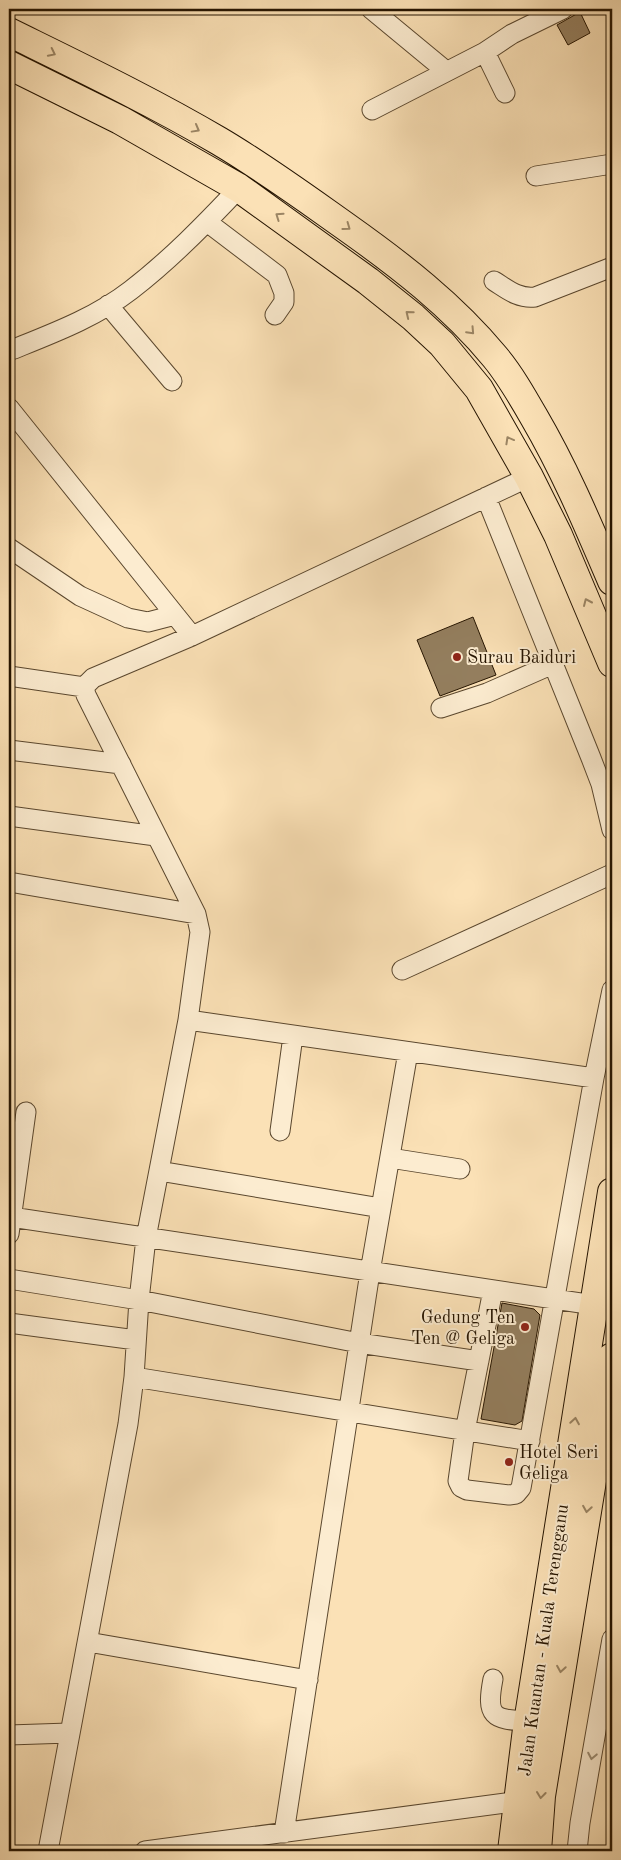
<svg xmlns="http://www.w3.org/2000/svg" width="621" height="1860" font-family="'Old Standard TT',serif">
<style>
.building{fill:#947f5f;stroke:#251400}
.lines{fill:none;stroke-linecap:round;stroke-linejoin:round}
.minor-casing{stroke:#5a472e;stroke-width:21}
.highway-casing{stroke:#251400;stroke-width:30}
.minor{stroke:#fcecd0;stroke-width:19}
.highway{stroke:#fbe1b6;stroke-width:28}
.oneway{stroke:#9b8564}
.oneway2{stroke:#9b8b72}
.poi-dot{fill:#8f2418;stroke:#fcecd0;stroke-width:2}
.labels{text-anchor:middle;stroke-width:4;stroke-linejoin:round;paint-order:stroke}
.poi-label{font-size:18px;fill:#251400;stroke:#fcecd0;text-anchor:start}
.street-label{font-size:18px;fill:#251400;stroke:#fcecd0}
</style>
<rect width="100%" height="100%" fill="#fbe1b6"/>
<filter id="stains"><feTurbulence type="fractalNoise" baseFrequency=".004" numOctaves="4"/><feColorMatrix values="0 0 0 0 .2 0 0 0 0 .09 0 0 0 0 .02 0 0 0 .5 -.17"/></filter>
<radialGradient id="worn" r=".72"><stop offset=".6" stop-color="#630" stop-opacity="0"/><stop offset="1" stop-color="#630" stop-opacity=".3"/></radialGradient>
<path class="building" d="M580,12l10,21 -22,12 -11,-20z
M473,617l23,58 -56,21 -23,-56z
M502,1303l32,6 6,6 -18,106 -7,4 -34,-6z"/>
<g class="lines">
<g class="minor-casing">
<path id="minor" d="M371,9l75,62
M485,52l20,41
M372,110l113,-58 27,-18 51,-25
M536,176l76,-12
M207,222l70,53 7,18v9l-9,13
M494,281c13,8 24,18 41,16l77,-30
M108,305l64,76
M9,351c42,-17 86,-33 122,-61 39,-30 74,-66 108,-102
M9,408l183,228
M486,497l105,261 10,26 11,46
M9,548l71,48 48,22 20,4 27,-7
M9,676l75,11
M441,708l46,-15 66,-29
M9,750l112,14
M9,816l147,20
M9,882l187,32
M402,970l210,-96
M188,1020l406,58
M280,1131l13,-95
M390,1158l70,11
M159,1171l222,37
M11,1217l583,88
M9,1234l17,-122
M9,1279l130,21 220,43 120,18
M493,1290l-28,141 -7,50 3,6 6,3 42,5 7,-1 5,-6 73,-410 18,-88
M9,1323l127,17
M134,1377l396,64
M88,1642l220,38
M493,1679c-7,37 -1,41 35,42
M9,1735l60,-2
M284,1833l86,-561 38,-220
M48,1851l80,-427 6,-47 5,-77 7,-62 42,-218 12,-88 -4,-18 -110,-219 -2,-8 9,-9 99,-42 337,-159
M145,1851l375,-50
M577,1851l3,-28 32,-184"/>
</g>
<g class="highway-casing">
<path id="highway" d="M9,32c71,35 142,69 210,109 44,26 85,56 126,85 55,39 107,79 150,131 15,18 27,39 39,60 31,53 54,108 78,164
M9,65l111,55 119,68 129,93 45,36 29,27 37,45 50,88 29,58 54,128
M512,1851l15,-122 85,-537
M537,1851l4,-55 71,-439"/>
</g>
<use href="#minor" class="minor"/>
<use href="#highway" class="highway"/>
</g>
<defs><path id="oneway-chevron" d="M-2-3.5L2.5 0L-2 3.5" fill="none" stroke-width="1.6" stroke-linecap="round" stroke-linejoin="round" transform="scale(1.25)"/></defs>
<g class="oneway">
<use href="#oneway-chevron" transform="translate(52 53) rotate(26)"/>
<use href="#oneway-chevron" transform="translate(196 129) rotate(29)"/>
<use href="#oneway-chevron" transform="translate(279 216) rotate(-145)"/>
<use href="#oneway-chevron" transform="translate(347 227) rotate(36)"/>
<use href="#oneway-chevron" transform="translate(409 314) rotate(-141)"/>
<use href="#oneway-chevron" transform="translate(471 331) rotate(47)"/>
<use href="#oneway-chevron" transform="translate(509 440) rotate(-119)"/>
<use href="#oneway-chevron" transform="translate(587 602) rotate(-114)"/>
<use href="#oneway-chevron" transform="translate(575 1421) rotate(-81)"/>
<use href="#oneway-chevron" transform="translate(587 1509) rotate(99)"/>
<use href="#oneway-chevron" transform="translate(561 1669) rotate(99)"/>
<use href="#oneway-chevron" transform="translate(541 1795) rotate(97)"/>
</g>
<use class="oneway2" href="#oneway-chevron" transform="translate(592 1756) rotate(101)"/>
<g class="poi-dot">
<circle cx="457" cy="657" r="5"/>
<circle cx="525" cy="1327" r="5"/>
<circle cx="509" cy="1462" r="5"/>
</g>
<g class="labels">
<g class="poi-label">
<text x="467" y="663">Surau Baiduri</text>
<text x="515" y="1323" text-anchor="end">Gedung Ten<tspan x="515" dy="21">Ten @ Geliga</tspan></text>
<text x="519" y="1458">Hotel Seri<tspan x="519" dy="21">Geliga</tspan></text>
</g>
<g class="street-label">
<text transform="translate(543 1640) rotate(-82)" y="6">Jalan Kuantan - Kuala Terengganu</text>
</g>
</g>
<rect width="621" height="1860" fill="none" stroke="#fbe1b6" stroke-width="30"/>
<rect x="10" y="10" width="601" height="1840" fill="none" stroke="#251400" stroke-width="2.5"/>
<rect x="15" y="15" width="591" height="1830" fill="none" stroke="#251400"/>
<rect width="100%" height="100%" filter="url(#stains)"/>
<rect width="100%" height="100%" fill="url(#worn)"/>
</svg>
